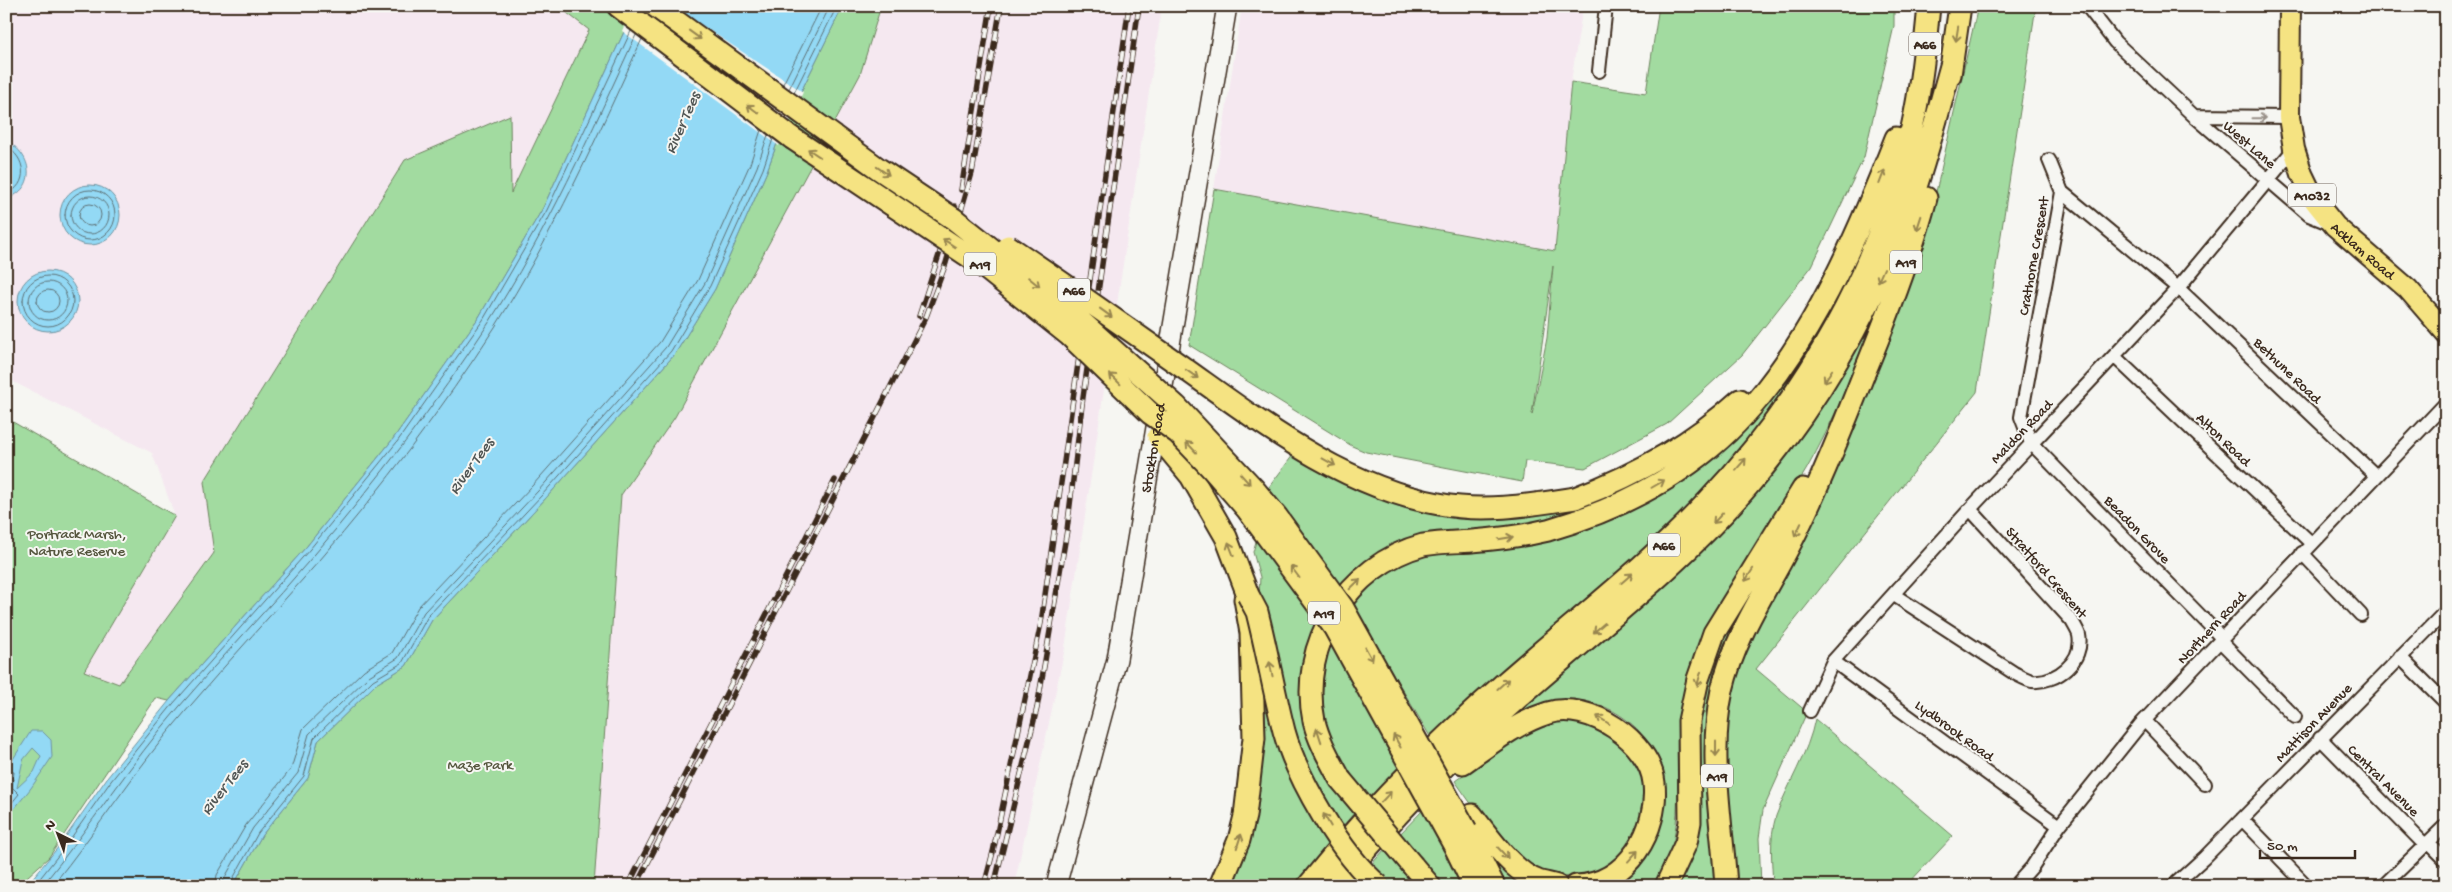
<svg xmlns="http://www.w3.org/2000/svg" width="2452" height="892" font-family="'Gochi Hand',sans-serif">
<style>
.built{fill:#f5e8f0}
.green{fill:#a2dba0;stroke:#6e825f;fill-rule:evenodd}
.water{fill:#93d9f5;stroke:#70939f;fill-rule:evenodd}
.pier{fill:#f6f6f2}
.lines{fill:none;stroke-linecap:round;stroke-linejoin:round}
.shore{stroke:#5e7074;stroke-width:1}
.minor-casing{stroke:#3b2a1e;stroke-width:16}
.secondary-casing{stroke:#3b2a1e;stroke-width:22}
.primary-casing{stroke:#3b2a1e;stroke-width:24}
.trunk-casing{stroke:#3b2a1e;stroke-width:25}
.minor{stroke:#f6f6f2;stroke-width:12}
.secondary{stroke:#f6f6f2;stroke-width:19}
.primary{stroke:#f5e382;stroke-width:20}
.trunk{stroke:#f5e382;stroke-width:21}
.rail-casing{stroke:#3b2a1e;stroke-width:5.5}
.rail{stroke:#f6f6f2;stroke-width:4;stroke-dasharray:11;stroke-linecap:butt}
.trunk-bridge-casing{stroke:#3b2a1e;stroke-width:25;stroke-linecap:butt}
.trunk-bridge{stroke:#f5e382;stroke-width:21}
.oneway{stroke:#988650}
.oneway2{stroke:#989088}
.labels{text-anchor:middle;stroke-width:4;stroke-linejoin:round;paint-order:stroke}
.shield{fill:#f6f6f2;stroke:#73675e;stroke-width:1}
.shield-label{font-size:14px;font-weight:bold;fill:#3b2a1e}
.street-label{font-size:15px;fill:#3b2a1e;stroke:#f6f6f2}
.park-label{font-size:15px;fill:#55563e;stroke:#f6f6f2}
.water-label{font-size:16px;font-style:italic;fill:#515654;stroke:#f6f6f2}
</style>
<rect width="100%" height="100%" fill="#f6f6f2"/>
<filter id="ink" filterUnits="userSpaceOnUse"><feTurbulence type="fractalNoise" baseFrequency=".02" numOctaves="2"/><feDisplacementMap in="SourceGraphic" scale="10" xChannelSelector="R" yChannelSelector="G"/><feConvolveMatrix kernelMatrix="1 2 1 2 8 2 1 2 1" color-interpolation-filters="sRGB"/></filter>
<g filter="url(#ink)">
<path class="built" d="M6,6h552l32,23 -80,165 -296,359 -95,131 -36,-13 92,-155 -23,-63 -146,-75z
M881,6h281l-97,642 -51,238h-420l27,-391 54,-78 185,-342z
M1242,6h341l-12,76 -16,169 -341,-62z"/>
<path class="green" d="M558,6h78l-93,202 -64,109 -86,122 -86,107 -138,155 -13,-3 -107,159 -32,29h-11v-468l169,98 -91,155 35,13 95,-131 -10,-71 201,-322 105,-45 1,78 78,-163z
M843,6h38l-21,69 -185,342 -54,78 -27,391h-361l29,-51 46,-57 10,-37 58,-57 30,-18 26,-46 114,-122 129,-144 40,-65 52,-118 14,-39z
M1659,6h235v20l-30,131 -52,109 -70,89 -75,69 -82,44 -60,-7 -3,21 -156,-30 -14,-6 -163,-101 25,-156 341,62 16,-169 75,11zM1553,266l-6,72 -15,77v-1z
M1978,6h58l-59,386 -221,277 51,43 -44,98 -4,28 2,48h-32l-7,-163 12,-60 183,-414 19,-57z
M1878,216l-27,66 -34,62 -69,99 -87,94 -230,201 -82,-139 63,-44 141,-20 168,-93z
M1873,314l1,4c-20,51 -40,104 -68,152 -40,67 -91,128 -115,203 -4,12 -8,24 -11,37 -9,53 11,133 -27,176h-50l24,-13 31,-112c-6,-10 -11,-21 -18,-29 -39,-41 -92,-42 -135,-8l-4,-4z
M1293,455l55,28 182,31 144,-55 -29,22 -64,30 -66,16 -109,13 -38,19 -30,27 -72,-95z
M1257,538l59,81 -11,36 -2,52 8,41 20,34 24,30 -14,16 -38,-67 -44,-164 1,-20 -7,-25z
M1762,576l-38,68 -12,42 -6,39 -1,38 11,123h-41l24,-179 32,-92z
M1328,636l74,132 -32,32 -35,-47 -12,-29 -5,-40z
M1256,665l74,178 -35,43h-69z
M1815,719l138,117 -47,50h-133c-1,-23 -4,-47 3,-70 12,-33 32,-62 39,-97z
M1581,720l40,22 27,36 -1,37 -28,45 -25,13 -19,4 -18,-1 -18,-4 -15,-8 -47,-52 -22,-31 66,-48 28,-12z
M1424,809l39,77h-25l-41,-49z
M1385,849l34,37h-24l-25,-20z
M1497,860l35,26h-25l-12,-24z"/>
<path class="water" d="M636,6h207l-62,126 -14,39 -52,118 -40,65 -129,144 -114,122 -26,46 -30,18 -58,57 -10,37 -46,57 -29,51h-207l34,-41 47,-67 62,-77 138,-155 86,-107 86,-122 64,-109z
M6,141c27,13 32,48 0,58z
M60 215a30 30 0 1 1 60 0a30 30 0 1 1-60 0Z
M18 301a30 30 0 1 1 60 0a30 30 0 1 1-60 0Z
M31,731h11l9,9 1,17 -21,31 -25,31v-49zM33,748l8,8 -7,16 -17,16 6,-28z"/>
<path class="pier" d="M633,6h40l130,86 -24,54 -157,-115z"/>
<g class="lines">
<path class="shore" d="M783,84l39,-78
M789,89l41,-83
M794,93l43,-87
M6,147c20,9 24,39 0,47
M65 215a25 25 0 1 1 50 0a25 25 0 1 1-50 0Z
M71 215a19 19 0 1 1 38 0a19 19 0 1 1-38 0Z
M79 215a11 11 0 1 1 22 0a11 11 0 1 1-22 0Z
M23 301a25 25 0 1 1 50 0a25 25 0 1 1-50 0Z
M29 301a19 19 0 1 1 38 0a19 19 0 1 1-38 0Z
M37 301a11 11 0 1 1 22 0a11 11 0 1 1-22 0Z
M6,772h8l-2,15 7,7 -13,16
M34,886l30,-38 47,-67 62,-77 137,-155 87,-107 86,-122 64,-110 84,-179
M42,886c48,-59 88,-122 137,-179 44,-52 92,-101 136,-153 62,-73 121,-150 173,-230 59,-92 103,-191 148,-289
M52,886c46,-57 85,-119 133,-174 44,-52 90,-101 135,-152 63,-73 123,-152 175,-233 58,-92 102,-190 147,-288
M215,886l2,-11 29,-50 45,-56 12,-40 61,-59 28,-17 26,-46 114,-121 128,-144 38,-62 52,-116 11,-34
M223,886l1,-7 29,-51 45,-55 11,-39 60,-58 29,-18 26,-46 114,-121 128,-144 39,-64 52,-116 11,-32
M229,886l29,-53 46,-57 10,-38 59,-58 29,-17 26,-47 114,-121 129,-144 39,-65 53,-117 10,-30"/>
<g class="minor-casing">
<path id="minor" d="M2087,6l28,36 79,74 115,99 22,9
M1599,71l7,-65
M2194,116l95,1
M2049,160l13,32
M2115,357l196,186
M2302,553l59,62
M1894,595l120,78c6,3 13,7 18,8 25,2 52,-20 47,-46 -1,-4 -5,-10 -7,-14l-102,-112
M2222,638l-191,-195 -10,-26 41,-225 116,96 197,187
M2220,641l75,76
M2400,657l46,46
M1833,661l226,165
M1810,711l23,-50 137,-152 208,-221 116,-139
M2145,721l60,63
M2320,738l105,107
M2242,819l65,67
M2428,842l18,18
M2015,886l17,-19 27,-41 81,-101 306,-322
M2173,886l31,-28 242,-247
M2383,886l63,-61"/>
</g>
<g class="secondary-casing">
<g id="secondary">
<path id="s1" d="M1056,886l61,-227 110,-653"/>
</g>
</g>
<g class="primary-casing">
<g id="primary">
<path id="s2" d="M2290,6l-1,111 5,32 8,25 13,27 20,25 73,63 38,44"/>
</g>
</g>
<g class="trunk-casing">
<path id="trunk" d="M618,6l174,132
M1950,75l10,-69
M1158,436l33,40 35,61 22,58 -3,4 6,34 3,105 -9,78 -6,24 -19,46
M1575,498c61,-23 116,-53 165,-98
M1463,763c27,-19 53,-40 85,-50 40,-13 102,28 106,70 5,47 -26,101 -78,103
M1340,779c-10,-19 -21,-37 -26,-58 -16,-77 34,-156 109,-176 16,-3 33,-3 49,-4 25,-2 51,-5 76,-11 59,-17 116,-44 163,-83 89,-75 143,-202 185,-309
M1472,815c16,21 41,57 66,66 6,2 13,3 19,5
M1466,830l28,56
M1454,845l20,41
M1413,866l17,20
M1308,886c60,-74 126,-141 198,-204 68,-60 141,-115 203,-182 99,-105 170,-232 203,-372 9,-40 13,-81 17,-122
M1334,886c56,-65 113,-126 177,-182 80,-71 167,-136 237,-218 68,-80 123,-174 159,-273 18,-49 31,-101 45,-151
M1666,886l20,-43 4,-21 -1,-101 9,-42 16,-46 89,-144
M1726,886c-4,-65 -18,-132 -4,-196 14,-60 52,-110 77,-164 24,-49 44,-99 64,-150 24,-58 47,-117 63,-178"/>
</g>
<use href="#minor" class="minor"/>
<use href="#secondary" class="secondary"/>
<use href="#primary" class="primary"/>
<use href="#trunk" class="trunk"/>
<g class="rail-casing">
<path id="rail" d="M961,190l30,-184
M919,316l36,-110
M628,886l207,-406
M636,886l290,-569 20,-54 26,-90 29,-167
M984,886l9,-34 48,-229 88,-617
M994,886l43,-178 30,-178 16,-133 56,-391"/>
</g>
<use href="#rail" class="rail"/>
<g class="trunk-bridge-casing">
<path id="trunk-bridge" d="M655,6l224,163 75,50 112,89 110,98 77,82 24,29 66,91 123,222
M792,138l187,125 90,72 81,78 28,20 35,37 34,39 87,118 120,218
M1008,246c61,41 120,83 180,125 76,54 157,116 251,133 45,9 91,1 136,-6
M1248,595l9,17c10,39 17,80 27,119 13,47 57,124 95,155
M1340,779l73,87"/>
</g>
<use href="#trunk-bridge" class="trunk-bridge"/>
</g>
<defs><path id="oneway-shaft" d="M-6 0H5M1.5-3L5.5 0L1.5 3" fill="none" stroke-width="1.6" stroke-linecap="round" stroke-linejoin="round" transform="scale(1.25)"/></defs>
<g class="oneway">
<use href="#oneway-shaft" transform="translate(1957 34) rotate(99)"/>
<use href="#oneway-shaft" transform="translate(695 35) rotate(36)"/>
<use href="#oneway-shaft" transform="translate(753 109) rotate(-143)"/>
<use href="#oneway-shaft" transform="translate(814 153) rotate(-146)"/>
<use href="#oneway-shaft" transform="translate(883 171) rotate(34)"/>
<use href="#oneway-shaft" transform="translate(1882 177) rotate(-69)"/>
<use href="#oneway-shaft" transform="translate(1919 223) rotate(108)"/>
<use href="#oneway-shaft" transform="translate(949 243) rotate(-147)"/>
<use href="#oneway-shaft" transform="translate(1881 275) rotate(114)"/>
<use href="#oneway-shaft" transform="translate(1034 282) rotate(39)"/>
<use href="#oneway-shaft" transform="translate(1106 313) rotate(36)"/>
<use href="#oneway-shaft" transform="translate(1192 374) rotate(35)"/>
<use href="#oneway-shaft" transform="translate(1828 376) rotate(123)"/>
<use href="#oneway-shaft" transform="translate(1115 379) rotate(-136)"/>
<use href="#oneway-shaft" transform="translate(1191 447) rotate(-133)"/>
<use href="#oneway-shaft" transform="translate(1329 462) rotate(29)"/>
<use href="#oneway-shaft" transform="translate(1741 464) rotate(-49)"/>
<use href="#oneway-shaft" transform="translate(1245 479) rotate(48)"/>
<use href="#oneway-shaft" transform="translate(1658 484) rotate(-30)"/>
<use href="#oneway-shaft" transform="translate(1718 518) rotate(133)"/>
<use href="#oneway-shaft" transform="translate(1798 530) rotate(115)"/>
<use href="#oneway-shaft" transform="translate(1506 538) rotate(-9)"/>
<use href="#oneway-shaft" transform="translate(1231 549) rotate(-111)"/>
<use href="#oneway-shaft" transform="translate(1295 572) rotate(-127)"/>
<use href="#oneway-shaft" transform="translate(1749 575) rotate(123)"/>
<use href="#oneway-shaft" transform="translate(1627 578) rotate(-41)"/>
<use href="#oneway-shaft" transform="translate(1355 584) rotate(-44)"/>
<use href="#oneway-shaft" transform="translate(1599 628) rotate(139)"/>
<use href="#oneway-shaft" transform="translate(1369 654) rotate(61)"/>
<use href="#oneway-shaft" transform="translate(1271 669) rotate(-102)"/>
<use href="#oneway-shaft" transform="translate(1699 679) rotate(106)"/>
<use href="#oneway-shaft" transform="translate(1503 684) rotate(-42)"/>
<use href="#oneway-shaft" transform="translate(1603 720) rotate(-148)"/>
<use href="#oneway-shaft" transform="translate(1319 735) rotate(-108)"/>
<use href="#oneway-shaft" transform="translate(1397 741) rotate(-119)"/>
<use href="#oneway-shaft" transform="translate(1716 749) rotate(90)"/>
<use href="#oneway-shaft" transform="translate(1386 797) rotate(-47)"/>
<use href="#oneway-shaft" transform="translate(1327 820) rotate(-120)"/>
<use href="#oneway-shaft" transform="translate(1239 841) rotate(-72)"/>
<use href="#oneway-shaft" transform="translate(1503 853) rotate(47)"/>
<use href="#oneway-shaft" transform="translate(1633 856) rotate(-48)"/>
</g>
<use class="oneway2" href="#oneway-shaft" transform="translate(2259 118) rotate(-1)"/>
</g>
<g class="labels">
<g class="shield">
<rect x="1909" y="32.5" width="32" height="23" rx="4"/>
<rect x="2288" y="183.5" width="48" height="23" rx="4"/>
<rect x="1890" y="250.5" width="32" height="23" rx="4"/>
<rect x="964" y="252.5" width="32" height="23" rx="4"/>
<rect x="1058" y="278.5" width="32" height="23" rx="4"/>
<rect x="1648" y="533.5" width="32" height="23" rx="4"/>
<rect x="1308" y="601.5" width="32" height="23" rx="4"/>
<rect x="1701" y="764.5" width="32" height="23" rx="4"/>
</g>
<g class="shield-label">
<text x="1925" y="49">A66</text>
<text x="2312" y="200">A1032</text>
<text x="1906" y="267">A19</text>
<text x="980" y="269">A19</text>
<text x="1074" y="295">A66</text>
<text x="1664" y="550">A66</text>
<text x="1324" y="618">A19</text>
<text x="1717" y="781">A19</text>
</g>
<g class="street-label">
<text transform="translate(2250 144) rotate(41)" y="5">West Lane</text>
<text dy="5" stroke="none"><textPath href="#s2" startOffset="269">Acklam Road</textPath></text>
<text transform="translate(2033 256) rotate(-80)" y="5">Crathorne Crescent</text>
<text transform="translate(2288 370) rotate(44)" y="5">Bethune Road</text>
<text transform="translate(2021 431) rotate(-46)" y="5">Maldon Road</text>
<text transform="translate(2224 439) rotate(44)" y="5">Alton Road</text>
<text dy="5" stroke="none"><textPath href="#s1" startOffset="449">Stockton Road</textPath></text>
<text transform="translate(2138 529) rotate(46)" y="5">Beadon Grove</text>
<text transform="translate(2047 572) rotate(49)" y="5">Stratford Crescent</text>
<text transform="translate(2211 627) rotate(-47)" y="5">Northern Road</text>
<text transform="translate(2313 722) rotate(-46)" y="5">Mattison Avenue</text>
<text transform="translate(1955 730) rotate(36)" y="5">Lydbrook Road</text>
<text transform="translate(2384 780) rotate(45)" y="5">Central Avenue</text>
</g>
<g class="park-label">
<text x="77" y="538">Portrack Marsh,<tspan x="77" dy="17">Nature Reserve</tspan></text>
<text x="480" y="769">Maze Park</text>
</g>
<g class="water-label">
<text transform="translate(681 122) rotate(-66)" y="6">River Tees</text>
<text transform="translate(470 465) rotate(-54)" y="6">River Tees</text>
<text transform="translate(223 786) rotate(-52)" y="6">River Tees</text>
</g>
</g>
<rect width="2452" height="892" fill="none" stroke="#f6f6f2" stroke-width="25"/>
<rect x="12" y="12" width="2427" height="867" fill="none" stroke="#3b2a1e" stroke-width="2" filter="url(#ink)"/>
<g transform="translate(58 834) rotate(318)" stroke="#f6f6f2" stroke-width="4" paint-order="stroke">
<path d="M0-4L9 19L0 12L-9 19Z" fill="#3b2a1e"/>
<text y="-8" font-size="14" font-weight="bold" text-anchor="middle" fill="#3b2a1e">N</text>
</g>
<path d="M2260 850v8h95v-8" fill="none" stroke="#3b2a1e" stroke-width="2.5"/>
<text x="2267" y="850" font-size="15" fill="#3b2a1e" stroke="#f6f6f2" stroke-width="4" paint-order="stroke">50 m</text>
</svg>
